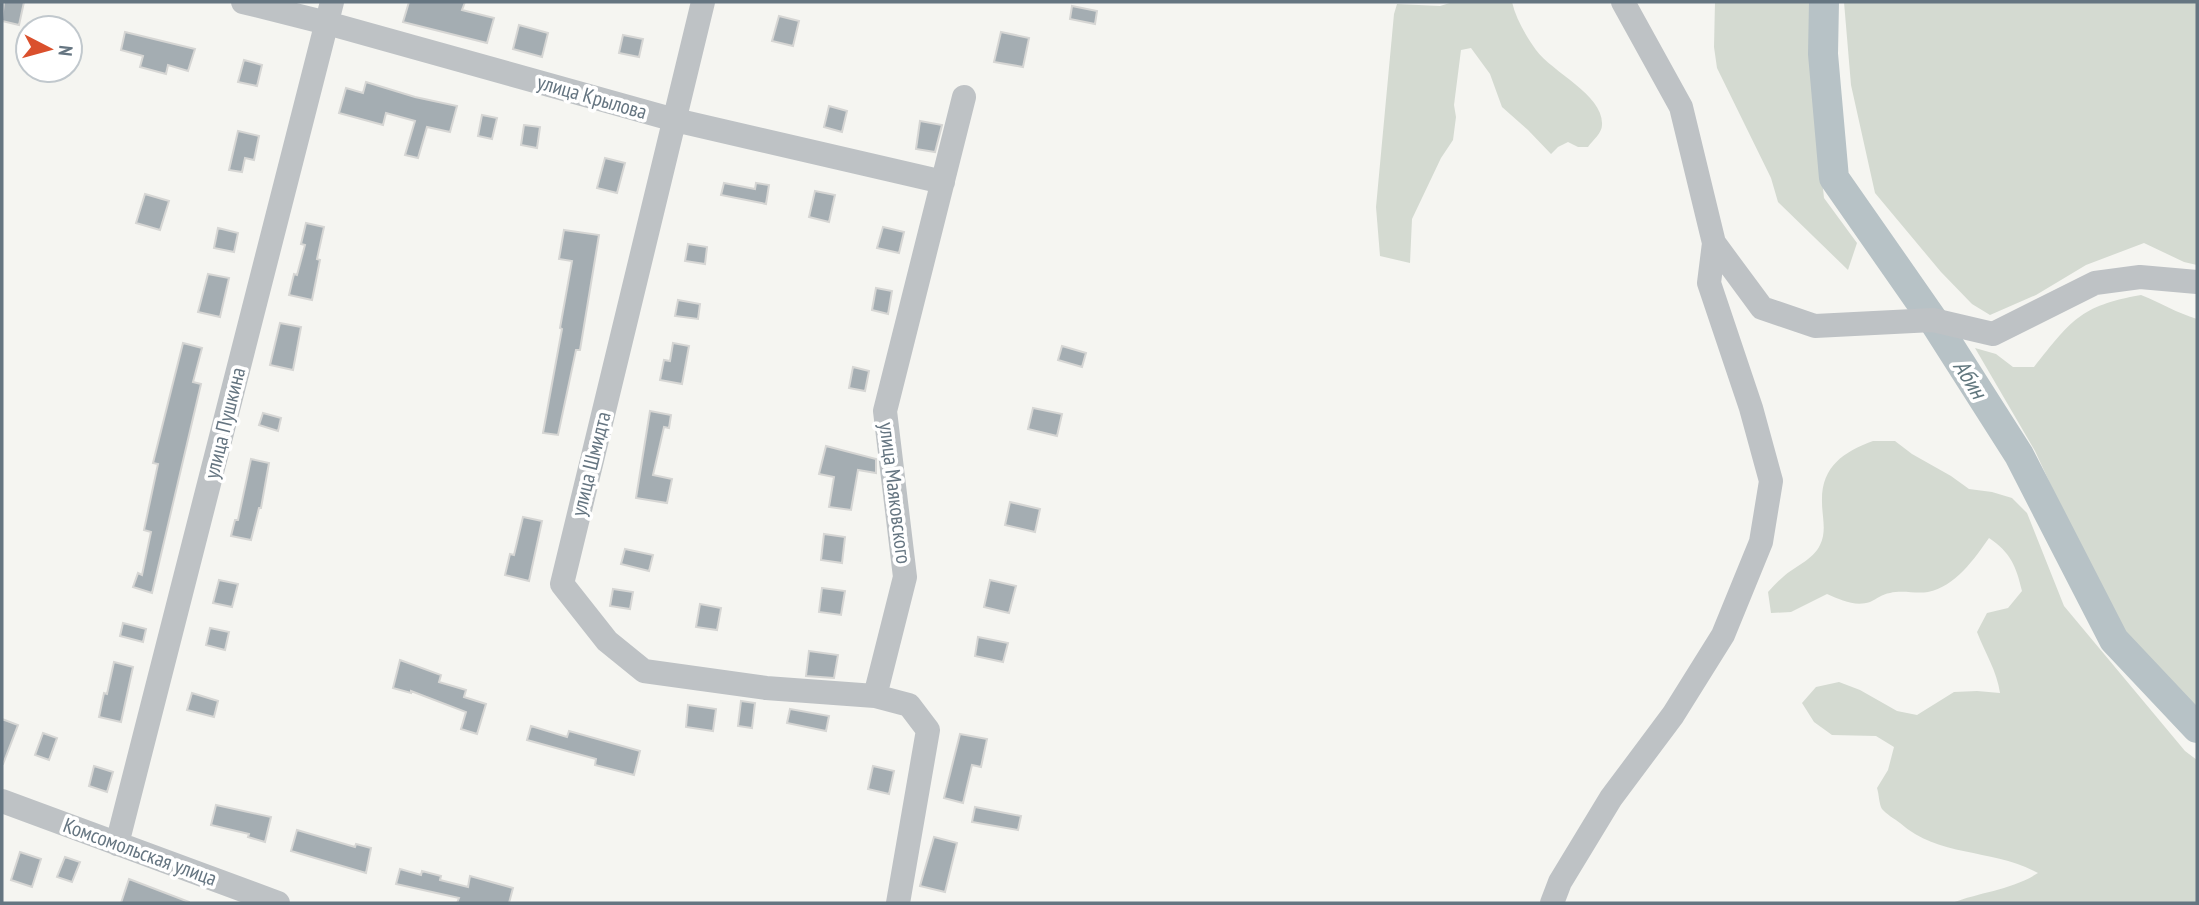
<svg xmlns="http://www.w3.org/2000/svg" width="2199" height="905" font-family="'PT Sans Narrow',sans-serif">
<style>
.green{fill:#d4dad1}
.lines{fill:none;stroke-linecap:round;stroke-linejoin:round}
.river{stroke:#b7c2c6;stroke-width:30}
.building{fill:#a4adb2;stroke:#d6d6d4;stroke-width:2}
.minor{stroke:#bec2c5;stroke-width:24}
.labels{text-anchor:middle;stroke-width:7;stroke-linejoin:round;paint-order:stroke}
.street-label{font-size:21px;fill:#657581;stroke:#fff}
.water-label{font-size:23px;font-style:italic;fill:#61777e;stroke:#fff}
</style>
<rect width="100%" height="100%" fill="#f5f5f1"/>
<path class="green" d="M1453,2h59c4,17 14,34 24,48 17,23 68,45 66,75 0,8 -9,15 -14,22h-10l-10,-5 -10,5 -7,7 -23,-24 -26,-23 -12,-33 -19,-26 -10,2 -7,55 2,12 -3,23 -12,18 -29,61 -2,44 -30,-7 -4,-49 18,-193 3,-10 43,2z
M1715,2h95l-1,54 15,142 33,45 -9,27 -70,-68 -7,-24 -54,-110 -3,-21z
M1844,2h353v263l-13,-3 -40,-19 -58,22 -50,30 -46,20 -18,-11 -31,-32 -66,-79 -24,-108z
M2141,295c20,8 36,18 56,24v397l-83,-95 -79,-170 -60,-103 21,6 17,13h21c37,-46 45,-61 107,-72z
M1873,441h22l17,13 39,22 18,13 23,3 20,6 15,15 37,93 121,145 12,9v143h-245c28,-11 60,-13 86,-30 -46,-25 -98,-15 -138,-50 -5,-4 -14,-9 -18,-14 -3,-5 -3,-15 -5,-21l11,-18 6,-23 -18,-11 -44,-1 -18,-13 -12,-19 14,-16 23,-5 21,8 37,21 20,4 37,-23 23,-1 23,2c-3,-22 -15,-40 -23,-61l10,-19 21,-5 14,-17c-6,-25 -11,-38 -33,-53 -14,20 -34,49 -61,54 -12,2 -25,-2 -38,1 -8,1 -13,6 -20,9 -15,5 -29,-2 -43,-8l-36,18 -20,1 -3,-21c5,-5 10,-11 15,-15 12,-11 30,-17 37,-32 7,-14 2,-28 2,-43 -1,-35 21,-50 51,-61z"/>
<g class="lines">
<path class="river" d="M1824,2l-1,52 11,124 99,142 86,135 95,185 83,88"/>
</g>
<path class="building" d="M4,2h20l-5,23 -17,-4z
M409,2h56l-3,8 32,8 -7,25 -84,-21z
M1072,6l25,5 -2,13 -25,-5z
M779,16l20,5 -6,25 -21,-5z
M519,25l29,8 -6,24 -29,-8z
M125,32l70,17 -7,22 -20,-6 -2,9 -26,-7 3,-11 -22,-6z
M1001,32l28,6 -6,29 -29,-5z
M623,35l20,4 -4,18 -20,-4z
M244,60l18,5 -5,21 -19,-4z
M366,82l49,15 42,9 -7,26 -23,-5 -9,31 -13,-3 10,-34 -29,-8 -3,12 -44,-12 7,-25 17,5z
M829,106l18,5 -5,21 -18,-5z
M482,115l15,3 -5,21 -14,-3z
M920,121l22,4 -7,27 -19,-3z
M524,125l16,2 -3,21 -16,-3z
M238,131l21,5 -5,24 -9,-2 -3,14 -13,-2z
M605,158l20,5 -8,30 -20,-5z
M724,183l31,6 1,-6 13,2 -3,19 -45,-9z
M815,191l20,4 -6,27 -20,-5z
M145,194l24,7 -9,29 -24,-7z
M306,223l18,4 -7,32 3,1 -8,40 -23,-5 5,-21 3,1 8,-30 -4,-1z
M883,227l21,5 -5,21 -22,-5z
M218,228l20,5 -4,19 -20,-4z
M564,230l35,5 -19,115h-4l-18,85 -15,-2 19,-104 -2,-1 12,-67 -13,-2z
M688,244l19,3 -2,17 -20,-3z
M208,274l21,4 -9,39 -22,-5z
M876,288l16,3 -4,23 -16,-4z
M678,300l22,4 -2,15 -23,-3z
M280,323l21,4 -8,43 -23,-5z
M183,343l19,5 -9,34 8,2 -49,209 -19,-6 5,-14 4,2 9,-43 -7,-2 14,-66 -5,-1z
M673,343l16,3 -7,38 -22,-4 4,-20 6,1z
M1062,346l24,7 -4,14 -24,-7z
M853,367l16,4 -4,20 -16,-3z
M1033,408l29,6 -5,22 -29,-7z
M650,411l21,4 -2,13 -5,-1 -11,48 19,4 -5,24 -31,-5z
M263,413l18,5 -3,13 -19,-6z
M826,446l50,13v14l-18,-3 -7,40 -22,-3 5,-30 -15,-3z
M251,459l18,4 -8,45h-2l-8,32 -20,-4 4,-16h3z
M1010,502l30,7 -5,23 -30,-7z
M523,517l19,4 -13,60 -24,-6 5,-21 4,1z
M824,534l21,3 -3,26 -21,-3z
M625,549l28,6 -4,16 -28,-7z
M219,580l19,4 -6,23 -19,-4z
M990,580l26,6 -7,27 -25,-6z
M822,588l23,3 -4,24 -22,-3z
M613,589l20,3 -3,17 -20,-3z
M700,604l21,4 -4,22 -21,-3z
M123,623l23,6 -3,13 -23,-6z
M210,628l19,4 -4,18 -19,-5z
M978,637l30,6 -5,19 -28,-6z
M809,651l29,4 -4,23 -28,-2z
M400,660l41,15 -2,7 27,8 -2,7 22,7 -9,30 -16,-5 5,-17 -55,-21v2l-18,-5z
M114,662l19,5 -12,55 -22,-5 5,-24 3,1z
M192,693l26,8 -4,16 -27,-7z
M741,701l14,2 -3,25 -14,-2z
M688,705l28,4 -3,22 -27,-4z
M790,709l39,7 -3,15 -39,-8z
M2,719l16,6 -15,39h-1z
M531,726l36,11 2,-6 71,20 -6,24 -39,-10 1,-6 -69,-19z
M43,733l14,5 -8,22 -14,-5z
M960,734l27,5 -6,28 -9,-2 -9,38 -19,-5z
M94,766l19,6 -6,20 -18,-6z
M873,766l21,5 -5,23 -21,-5z
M216,805l55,12 -6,25 -17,-5 1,-3 -38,-9z
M975,807l46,9 -3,14 -46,-8z
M297,830l58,17 1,-3 15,4 -5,25 -75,-22z
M934,837l23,6 -12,49 -25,-6z
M20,852l21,7 -9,28 -21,-7z
M65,857l15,5 -8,20 -15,-5z
M400,869l21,6 1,-4 19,5 -1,4 28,7 2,-11 43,12 -4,15h-52l2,-5 -63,-14z
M129,879l60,23v1h-68z"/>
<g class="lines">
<path class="minor" d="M243,2l84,21 348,97 268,62
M703,2l-141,582 45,57 37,30 122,17 109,8 34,9 19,25 -30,173
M1623,2l58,105 33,136 48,65 53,18 118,-6 60,14 102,-51 45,-6 57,5
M875,696l30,-119 -20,-166 79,-314
M2,801l276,102
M117,844l215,-842
M1552,903l8,-21 51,-84 62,-83 50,-80 38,-93 10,-61 -20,-73 -42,-125 5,-40"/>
</g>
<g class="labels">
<g class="street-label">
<text transform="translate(592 97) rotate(16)" y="7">улица Крылова</text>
<text transform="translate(225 423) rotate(-76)" y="7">улица Пушкина</text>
<text transform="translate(591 464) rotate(-76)" y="7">улица Шмидта</text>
<text transform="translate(895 493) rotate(83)" y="7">улица Маяковского</text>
<text transform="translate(140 852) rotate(20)" y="7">Комсомольская улица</text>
</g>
<g class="water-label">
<text transform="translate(1970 379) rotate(58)" y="8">Абин</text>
</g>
</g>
<rect width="2199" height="905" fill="none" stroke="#657581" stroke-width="7"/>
<g transform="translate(49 49) rotate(96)"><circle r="33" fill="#ffffff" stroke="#c1c8cd" stroke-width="2"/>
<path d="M0-5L12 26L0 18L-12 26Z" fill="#da502d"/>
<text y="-10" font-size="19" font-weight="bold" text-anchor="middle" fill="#657581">N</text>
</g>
</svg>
